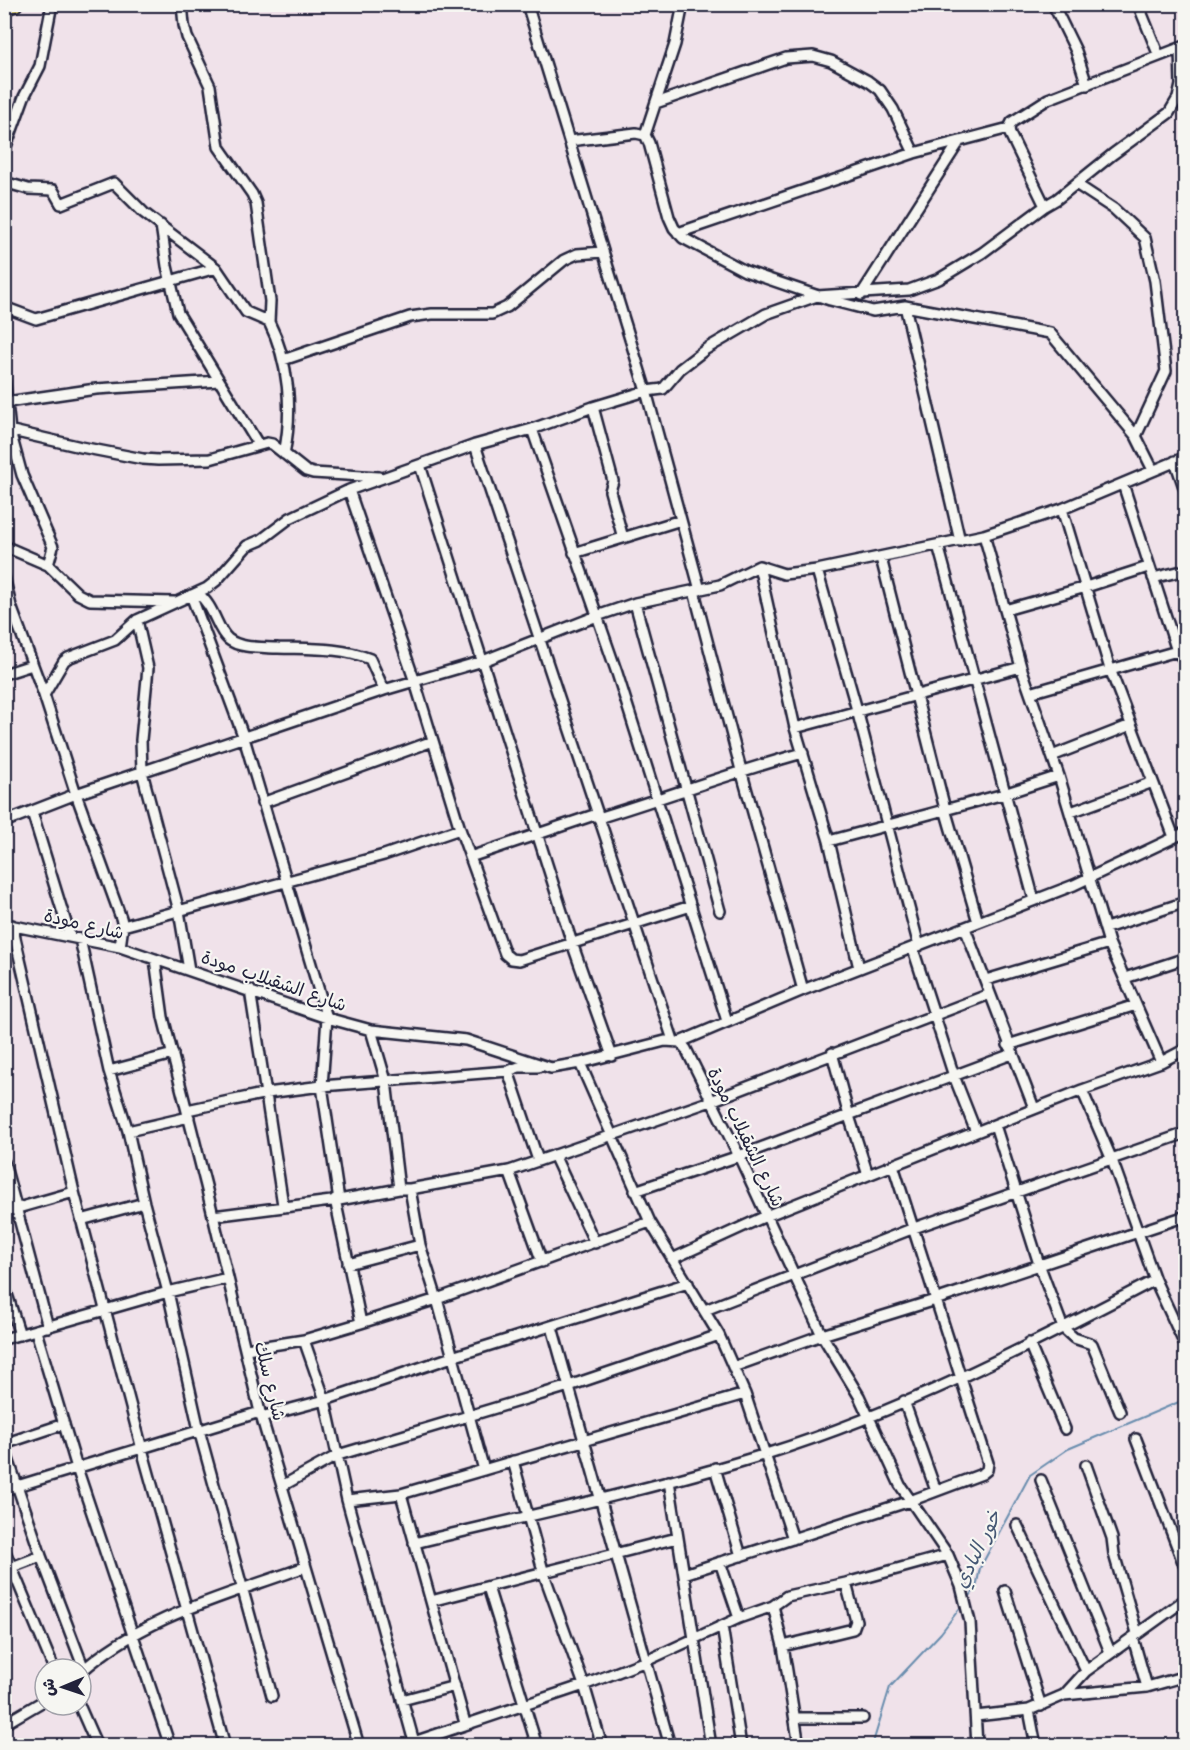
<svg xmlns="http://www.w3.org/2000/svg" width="1190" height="1750" font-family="'Shantell Sans','Playpen Sans Arabic',sans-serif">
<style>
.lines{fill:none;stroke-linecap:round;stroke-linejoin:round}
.stream{stroke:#698dae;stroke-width:2}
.minor-casing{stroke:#22223b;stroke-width:14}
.highway-casing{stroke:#22223b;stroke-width:18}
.minor{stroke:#f6f6f2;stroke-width:9}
.highway{stroke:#f5e382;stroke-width:14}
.labels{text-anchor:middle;stroke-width:4.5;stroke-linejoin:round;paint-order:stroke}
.street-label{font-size:18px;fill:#22223b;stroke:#f6f6f2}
.water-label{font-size:20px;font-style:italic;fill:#465874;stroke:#f6f6f2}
</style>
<rect width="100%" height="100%" fill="#f0e2ea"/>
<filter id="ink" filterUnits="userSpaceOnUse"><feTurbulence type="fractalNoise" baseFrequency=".0167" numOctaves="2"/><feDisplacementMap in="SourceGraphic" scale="12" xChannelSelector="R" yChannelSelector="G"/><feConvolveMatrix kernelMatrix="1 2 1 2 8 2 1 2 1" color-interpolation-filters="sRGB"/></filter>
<g filter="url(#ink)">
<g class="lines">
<path class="stream" d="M967,1600l9,-12 4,-20 50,-93 38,-26 118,-50
M872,1746l18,-59 51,-54 22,-29"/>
<g class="minor-casing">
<path id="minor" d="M182,4l2,21 3,12 23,49 9,61 33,47 4,9 14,98 -1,21
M527,4l119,387 54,199
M1053,4l23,47 11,34
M1138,4l21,52
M656,103l130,-45 27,-2 18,5 37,20 12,9 13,19 21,44
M645,135l30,-91 8,-40
M569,141l67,-8 9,2 4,8 20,74 5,11 9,10 62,33 85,29 43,11 32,-5 145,27 86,103 17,34
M4,152l20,-55 16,-31 12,-62
M4,182l24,7 25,1 8,14 53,-21 30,30 72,55 30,44 23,10c20,39 24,89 15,132
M1076,184l38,25 31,29 10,43 11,90 -30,65
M1045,206l-35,-72 -1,-6 3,-6 36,-23 137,-53
M161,225l6,41 11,47 80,131
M678,233l236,-80 95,-25
M861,295l98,-153
M905,306l55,235
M4,307l32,12 180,-51
M283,360l127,-43 22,-3h60l15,-7 57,-47 13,-6 26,-2
M4,376l6,55 12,44 31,72 -5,18
M7,402l89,-13 123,-8
M593,407l20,74 -3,10 13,47
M4,429l77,18 62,12 15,1 52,-1 57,-16 5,1 34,27 7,2 66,4
M532,429l85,244 110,348
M475,445l198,595
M1175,461l11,32
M420,465l152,478 40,113
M1123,484l54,167 9,11
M349,490l66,192 45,147 45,125 6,5 8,1 172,-54
M1062,509l48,160 64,168
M984,535l37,132 38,109 50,167 52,119
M938,545l96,355
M4,546l44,19 30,29 12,6 84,2
M574,553l107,-33
M881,558l64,251 33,113
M759,566l36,162 34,113 30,127
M817,570l40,140 62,236
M4,576l7,30 33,89 32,99 45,124 2,8 -3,21
M1153,578l33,-8
M694,591l47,179 62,220
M197,593c18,13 19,36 31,46 12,10 35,8 50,9 31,1 64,-1 92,11l14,31
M191,595l53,143 83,280 -5,68 17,114
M635,603l85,308
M1005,610l81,-23 62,-20
M137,620l11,48 -7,72 1,32 37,139 10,59
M4,674l28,-9
M1030,693l147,-42
M44,695l20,-34 4,-3 47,-18 22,-20 70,-32 9,-7 31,-35 14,-6 29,-22 59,-28 126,-45 57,-16 61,-22 53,-16 17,-2 17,-20 26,-20 60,-35 51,-18 92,-6 30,-11 43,-26 63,-47 12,-7 56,-45 56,-41 9,-15 3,-13 -1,-37
M795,728l226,-61
M1052,756l79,-31
M262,803l171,-62
M32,812l38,124
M1071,812l82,-30
M598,818c69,-21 135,-46 205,-65
M4,822l72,-28 308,-104 99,-29 114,-45 38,-13 85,-18 39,-19 25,8 33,-4 167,-35 78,-26 124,-52
M829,841l175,-47 55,-18
M470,857l127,-43
M4,924l116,23 207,71 44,12 95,10 85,28 29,-5 85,-22 15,1 6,7 53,107 83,179 37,61 41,89 48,70 13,31 9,36 7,124
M12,925l62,267 68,257 83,297
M123,926l261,-71 76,-26
M965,928l69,180
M1106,928l80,-26
M80,939l29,132 19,60 16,72 24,89 31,138 73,266
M913,949l41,127 22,56
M155,959l8,58 43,169 54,226 99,334
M1125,978l61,-20
M986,980l123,-37
M250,990l33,215
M371,1030l15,51 13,108
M680,1042l123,-52 271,-105 112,-53
M1008,1045l128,-40
M832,1053l17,63 19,59
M580,1063l70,159 69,113 26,59 48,145
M109,1071l64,-17
M508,1071l30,89
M1082,1090l30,70 43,120 31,67
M187,1110l80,-17 55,-7 186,-15 11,-4h19
M995,1125l44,139 24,64 11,10 18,6 28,68
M128,1131l61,-14
M554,1155l41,88
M4,1162l44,165
M509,1171l33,91
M410,1189l10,56 17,54 47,171
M635,1191l104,-35 273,-102
M335,1199l26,124
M4,1212l70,-20
M213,1216l126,-16 60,-11h11l99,-18 202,-70 279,-107
M81,1220l63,-17
M672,1259l94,-43 102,-41 214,-85 79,-28 25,-13
M348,1264l72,-19
M4,1285l16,50
M705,1310l209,-82 272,-95
M552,1327l118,419
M36,1331l41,137 93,278
M4,1339l164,-47 60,-14
M304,1340l21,60 22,100 67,242
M1029,1343l36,86
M246,1349l58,-9 57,-17 76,-24 213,-77
M733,1367l89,-32 113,-35 251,-84
M904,1401l32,90
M261,1417l64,-17 127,-43 236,-74
M1136,1439l50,131
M4,1444l60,-20
M4,1447l37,109 43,113
M513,1461l31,113 40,111 18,61
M1086,1465l26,73 2,16 23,79
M715,1468l26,88
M1041,1480l69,172
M669,1481l42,265
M282,1486l56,-31 231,-69 150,-51
M4,1490l256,-78
M401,1494l64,229
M347,1500l54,-6 344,-100
M1017,1525l69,146
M414,1543c117,-28 236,-53 352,-89 135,-42 263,-108 389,-174
M4,1549l50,120
M720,1562l19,56
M12,1567l29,-11
M684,1574l226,-73 72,-27 5,-4 1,-7 -95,-298
M488,1587l49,159
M1005,1591l36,115
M431,1601l246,-63
M773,1606l10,40 16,100
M722,1626l19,120
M1133,1638l14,49
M783,1646l70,-17 3,-8 -10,-38
M81,1672c62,-56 148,-77 224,-105
M1183,1677l3,13
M1064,1695l83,-8 39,-11
M402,1700l53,-14
M79,1705l18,41
M1029,1710l7,36
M976,1716l53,-6 35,-15 22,-24 100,-72
M795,1718h68
M4,1724l41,-24
M402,1746l182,-61 62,-24 93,-43 34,-12 14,-10 59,-13 102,-28"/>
</g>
<g class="highway-casing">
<path id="highway" d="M4,8l11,-4"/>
</g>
<use href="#minor" class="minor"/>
<use href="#highway" class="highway"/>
</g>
</g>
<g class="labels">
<g class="street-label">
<text transform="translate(84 924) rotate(13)" y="6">شارع مودة</text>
<text transform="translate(274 981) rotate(19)" y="6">شارع الشقيلاب مودة</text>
<text transform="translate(746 1137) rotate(64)" y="6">شارع الشقيلاب مودة</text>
<text transform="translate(270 1381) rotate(76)" y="6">شارع سلك</text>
</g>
<g class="water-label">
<text transform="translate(977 1549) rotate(-64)" y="7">خور البادي</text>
</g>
</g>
<rect width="1190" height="1750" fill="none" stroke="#f6f6f2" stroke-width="24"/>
<rect x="12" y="12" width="1166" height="1726" fill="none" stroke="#22223b" stroke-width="2" filter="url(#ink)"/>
<g transform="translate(63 1687) rotate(268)"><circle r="28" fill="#f6f6f2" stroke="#a1a1a9" stroke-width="1.5"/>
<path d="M0-4.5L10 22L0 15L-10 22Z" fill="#22223b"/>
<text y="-9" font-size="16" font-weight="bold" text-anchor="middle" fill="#22223b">ش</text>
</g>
</svg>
